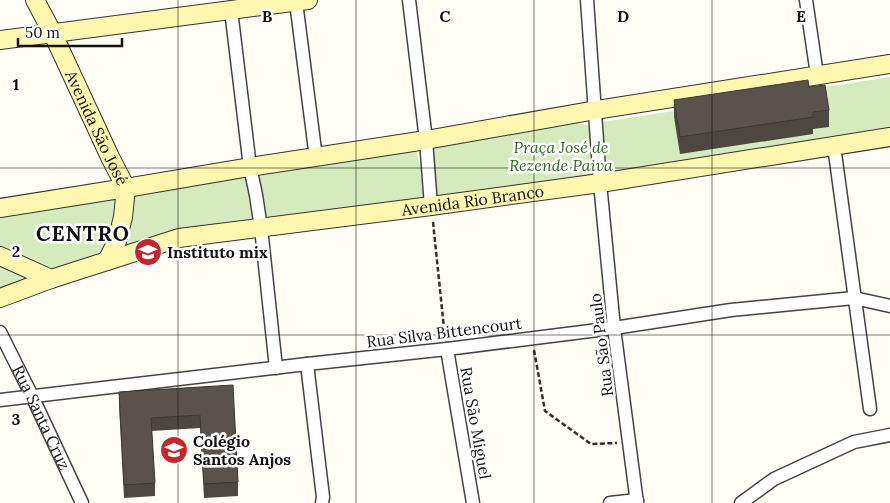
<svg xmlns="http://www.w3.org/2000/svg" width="890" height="503" font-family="Lora,serif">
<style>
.park{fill:#d5ebbd}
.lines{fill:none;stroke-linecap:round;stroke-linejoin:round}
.minor-casing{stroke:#444;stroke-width:15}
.secondary-casing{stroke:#333;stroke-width:20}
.path{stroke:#333;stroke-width:2.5;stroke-dasharray:5 2.5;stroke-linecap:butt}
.minor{stroke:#fff;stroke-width:12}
.secondary{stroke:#fff6b0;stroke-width:18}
.wall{fill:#4d4742}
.building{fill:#5a524d;stroke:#3f3936}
.grid{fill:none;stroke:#111;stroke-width:1;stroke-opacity:0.55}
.labels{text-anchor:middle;stroke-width:5;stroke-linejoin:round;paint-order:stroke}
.street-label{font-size:16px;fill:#111;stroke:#fff}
.park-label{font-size:16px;font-style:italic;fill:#2f6b1f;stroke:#fff}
.poi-label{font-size:16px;font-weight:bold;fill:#111;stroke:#fff;text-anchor:start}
.district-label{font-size:21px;font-weight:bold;letter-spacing:1px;fill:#111;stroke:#fff}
.grid-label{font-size:16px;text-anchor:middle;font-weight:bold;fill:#111;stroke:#fff;stroke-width:5;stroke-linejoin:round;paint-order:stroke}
</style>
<rect width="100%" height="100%" fill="#fffdf5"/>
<path class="park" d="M890,77v55l-285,41 -2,-51z
M577,123l14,3 3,53 -160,23 -5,-49 10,-9z
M416,149l5,21 3,34 -301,49 3,-58z
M117,196l2,14 -12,47 -107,38v-80z"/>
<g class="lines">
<g class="minor-casing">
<g id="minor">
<path d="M409,0l17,140 5,66"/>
<path d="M587,0l13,183 14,145 23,175"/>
<path d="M806,0l11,75"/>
<path d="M296,2l20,156"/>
<path d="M231,10l19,157 6,28 5,33 15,140"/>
<path d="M834,146l36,263"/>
<path id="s1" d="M0,332l32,64 50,107"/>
<path d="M447,349l26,154"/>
<path d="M307,364l16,133 -1,6"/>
<path d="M0,400l307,-36 140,-15 167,-21 117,-18 123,-12 36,8"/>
<path d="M610,503l27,-3"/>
<path d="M741,503l33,-24 80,-37 36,-7"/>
</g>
</g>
<g class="secondary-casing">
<g id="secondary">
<path id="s2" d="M35,0l17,32 58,125 16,31 -3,29 -6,24 -10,20"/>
<path d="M0,40l308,-40"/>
<path d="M0,208l126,-20 124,-21 176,-27 170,-30 294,-46"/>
<path d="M0,256l51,23"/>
<path id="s3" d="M0,298l51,-19 128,-41 252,-32 169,-23 290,-46"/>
</g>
</g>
<path class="path" d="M433,222l12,116
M534,350l11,61 46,33 26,-1"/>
<use href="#minor" class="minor"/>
<use href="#secondary" class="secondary"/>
</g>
<path class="wall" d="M809,87l20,23v17l-16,2v5l-133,20 -6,-37v-17z
M233,385l5,97v14l-34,2 -4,-70 -48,3 3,52v13l-31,2 -5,-93v-13z"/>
<path class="building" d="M808,80l1,7 16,-2 4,25 -16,2v5l-133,20 -6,-37z
M233,385l5,97 -34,2 -4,-69 -49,3 4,65 -31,2 -5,-93z"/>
<path class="grid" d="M178,0v503M356,0v503M534,0v503M712,0v503M0,168h890M0,335h890"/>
<defs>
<g id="university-disc" transform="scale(1.4375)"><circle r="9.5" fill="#c4262e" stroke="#fff"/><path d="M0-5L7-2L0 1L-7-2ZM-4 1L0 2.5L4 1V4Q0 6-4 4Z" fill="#fff"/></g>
<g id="school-disc" transform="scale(1.4375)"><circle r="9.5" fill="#c4262e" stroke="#fff"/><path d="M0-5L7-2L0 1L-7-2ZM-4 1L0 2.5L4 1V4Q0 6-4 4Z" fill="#fff"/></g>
</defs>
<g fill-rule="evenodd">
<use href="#university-disc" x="148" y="252"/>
<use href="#school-disc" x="174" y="450"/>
</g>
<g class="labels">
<g class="street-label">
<text dy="6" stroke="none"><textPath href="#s2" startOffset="142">Avenida São José</textPath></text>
<text dy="6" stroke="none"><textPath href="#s3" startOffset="485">Avenida Rio Branco</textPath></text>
<text transform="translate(444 332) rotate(-7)" y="6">Rua Silva Bittencourt</text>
<text transform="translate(601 345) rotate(-97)" y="6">Rua São Paulo</text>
<text dy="6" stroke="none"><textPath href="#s1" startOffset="95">Rua Santa Cruz</textPath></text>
<text transform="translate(476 423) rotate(80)" y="6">Rua São Miguel</text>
</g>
<g class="park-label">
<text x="561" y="153">Praça José de<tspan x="561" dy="18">Rezende Paiva</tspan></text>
</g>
<g class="poi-label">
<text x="167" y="258">Instituto mix</text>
<text x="193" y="447">Colégio<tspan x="193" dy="18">Santos Anjos</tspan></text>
</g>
<g class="district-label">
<text x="83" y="241">CENTRO</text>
</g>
</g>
<g class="grid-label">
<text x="267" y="22">B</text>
<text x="445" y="22">C</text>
<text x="623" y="22">D</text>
<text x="801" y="22">E</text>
<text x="16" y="90">1</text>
<text x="16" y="257">2</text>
<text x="16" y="425">3</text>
</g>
<path d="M18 38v8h104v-8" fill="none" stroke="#111111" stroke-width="2.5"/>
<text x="25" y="38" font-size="15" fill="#111111" stroke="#ffffff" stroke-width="4" paint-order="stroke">50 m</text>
</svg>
